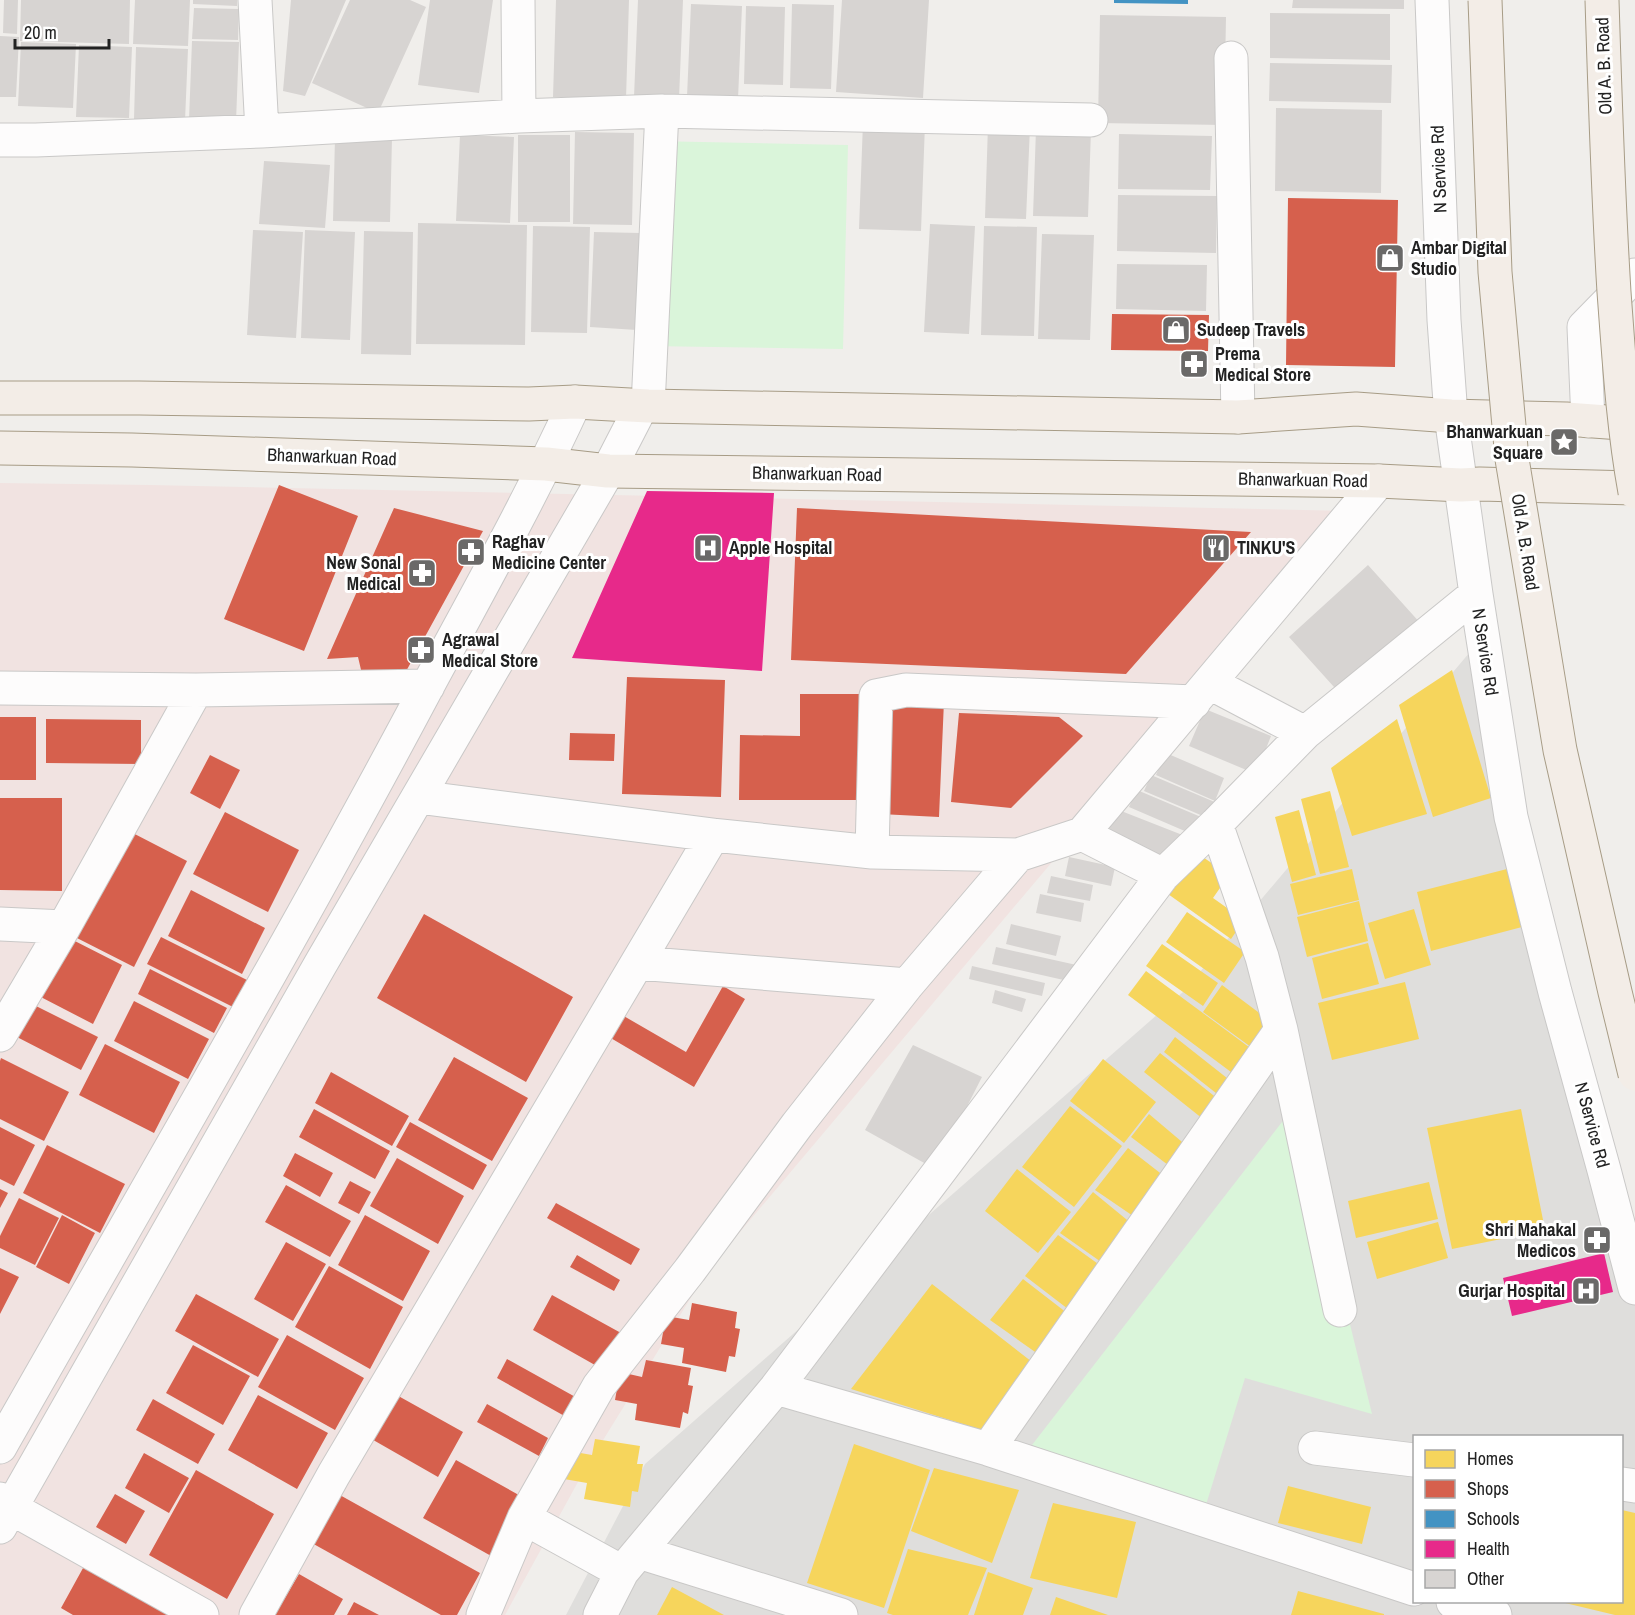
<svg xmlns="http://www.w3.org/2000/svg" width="1635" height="1615" font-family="'Archivo Narrow',sans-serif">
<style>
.residential{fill:#dfdedc;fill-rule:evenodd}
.commercial{fill:#f1e3e1}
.park{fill:#daf5da}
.homes{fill:#f6d55c}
.shops{fill:#d6604d}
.schools{fill:#4393c3}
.health{fill:#e7298a}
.building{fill:#d7d4d2}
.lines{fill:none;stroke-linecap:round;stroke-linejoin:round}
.minor-casing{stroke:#c9c8c7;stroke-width:35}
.major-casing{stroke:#a79c86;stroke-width:35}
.minor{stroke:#fdfcfc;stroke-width:33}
.major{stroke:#f3ede7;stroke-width:33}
.major-bridge-casing{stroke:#a79c86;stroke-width:35;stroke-linecap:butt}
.major-bridge{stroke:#f3ede7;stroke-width:33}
.labels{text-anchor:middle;stroke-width:6;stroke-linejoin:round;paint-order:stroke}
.street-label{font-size:18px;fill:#222;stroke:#fff}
.poi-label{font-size:18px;font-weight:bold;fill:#222;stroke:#fff;text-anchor:start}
</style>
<rect width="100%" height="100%" fill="#f0eeeb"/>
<path class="residential" d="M1470,652l145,513 20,55v395h-1069l79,-151 538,-472zM1414,1436h208v166h-208z"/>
<path class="commercial" d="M0,483l150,2 1198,26 -640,759 -124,201 -79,144h-505z"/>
<path class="park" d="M652,141l196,4 -5,204 -196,-3z
M1296,1104l76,310 -127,-36 -40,130 -173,-63z"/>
<path class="homes" d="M1452,670l39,128 -58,19 -34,-112z
M1397,719l30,95 -75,22 -21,-68z
M1330,791l19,76 -29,7 -19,-75z
M1299,810l17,65 -24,7 -17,-65z
M1197,853l32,22 -16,23 31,22 -13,19 -63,-45z
M1352,869l7,31 -61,15 -8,-31z
M1507,869l15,58 -91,24 -14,-59z
M1359,901l9,40 -61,16 -10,-40z
M1414,909l17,56 -46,14 -17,-56z
M1187,912l58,40 -21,31 -58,-41z
M1368,943l11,41 -57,15 -10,-41z
M1162,944l56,39 -15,23 -57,-40z
M1146,971l111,82 -18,25 -111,-83z
M1405,982l14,57 -87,21 -14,-57z
M1222,985l52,39 -19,26 -52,-38z
M1175,1037l57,45 -11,15 -57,-45z
M1160,1053l58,46 -15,20 -59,-47z
M1103,1059l53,43 -32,41 -54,-42z
M1070,1106l52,40 -48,61 -52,-40z
M1521,1109l24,121 -93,19 -25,-121z
M1149,1114l39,33 -16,21 -41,-31z
M1128,1148l36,28 -28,42 -41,-28z
M1017,1169l54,43 -33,41 -53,-42z
M1429,1182l9,37 -82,19 -8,-37z
M1093,1192l39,32 -28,40 -44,-31z
M1438,1222l10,36 -71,21 -10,-37z
M1058,1235l43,31 -33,43 -43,-33z
M1023,1279l44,34 -29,41 -48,-34z
M932,1284l104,81 -51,66 -134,-42z
M595,1439l45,7 -3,18h6l-5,28 -6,-1 -2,16 -46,-8 3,-16 -23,-4 5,-28 23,4z
M854,1444l76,26 -46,138 -77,-25z
M934,1468l85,22 -27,73 -81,-32z
M1288,1486l83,21 -9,37 -84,-21z
M1053,1503l83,19 -19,76 -87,-20z
M1622,1510l13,3v102h-20l-54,-13h61z
M908,1549l79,19 -19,47h-75l-6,-2z
M988,1572l45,16 -10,27h-49z
M672,1587l52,28h-67z
M1298,1591l86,23v1h-93z
M1056,1597l52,18h-58z"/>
<path class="shops" d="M1288,198l110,2 -3,167 -109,-2z
M1112,314l97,1 -1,36 -97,-1z
M279,485l79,31 -54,135 -80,-32z
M394,508l89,23 -79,144 -42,-1 -4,-17 -31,2z
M797,508l454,24 -125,142 -335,-14z
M627,677l98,3 -4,117 -99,-3z
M800,694h72l-2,106h-131l1,-65 60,1z
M885,698l59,3 -5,116 -59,-3z
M959,713l100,4 24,19 -72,72 -60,-6z
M0,717h36v63h-36z
M46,719l95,1v44l-95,-1z
M570,733l45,1 -1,27 -45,-1z
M210,755l30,15 -20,39 -30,-16z
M0,798h62v93l-62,-1z
M225,812l74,38 -31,62 -75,-38z
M125,829l62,32 -53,106 -63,-32z
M191,890l74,38 -23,46 -74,-38z
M424,914l149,83 -47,85 -149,-84z
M65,936l57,29 -29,59 -58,-30z
M161,937l88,44 -14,27 -88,-44z
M150,969l77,39 -13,25 -76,-39z
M723,986l22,13 -51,88 -85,-50 13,-22 64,37z
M134,1001l75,38 -21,40 -74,-38z
M32,1004l66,33 -17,33 -66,-34z
M105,1044l75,38 -26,51 -75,-38z
M454,1057l74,41 -36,63 -74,-41z
M1,1058l68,34 -25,49 -44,-22v-58z
M331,1072l78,44 -17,30 -77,-43z
M314,1109l76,42 -15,28 -76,-42z
M410,1122l77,43 -14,25 -77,-43z
M0,1127l35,18 -21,41 -14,-7z
M47,1145l78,39 -25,49 -77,-40z
M295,1153l38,20 -13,24 -37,-21z
M397,1158l67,38 -26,48 -68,-38z
M350,1181l21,11 -12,22 -21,-11z
M286,1185l65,36 -21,36 -65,-35z
M0,1189l8,4 -8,15z
M19,1198l40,20 -24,47 -35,-17v-12z
M556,1203l84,46 -9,16 -84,-47z
M62,1215l33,18 -26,51 -33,-17z
M365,1215l65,36 -27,50 -65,-36z
M286,1242l40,22 -33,57 -39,-22z
M577,1255l43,25 -6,11 -44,-24z
M329,1266l74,41 -33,62 -75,-42z
M0,1268l19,9 -19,37z
M196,1294l83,45 -21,38 -83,-46z
M552,1295l69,38 -19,36 -69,-39z
M692,1303l45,9 -2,16 5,1 -5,28 -6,-1 -3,16 -44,-9 2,-15 -23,-4 5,-28 23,4z
M287,1335l77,43 -29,52 -77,-43z
M193,1345l57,31 -27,49 -57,-32z
M507,1359l72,40 -11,19 -71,-40z
M646,1360l45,8 -3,17 5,1 -5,28 -5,-2 -3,16 -45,-8 2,-16 -22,-4 5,-28 22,5z
M393,1393l70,39 -25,45 -70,-40z
M258,1395l70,38 -31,56 -69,-39z
M153,1399l62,35 -17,30 -62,-34z
M487,1404l61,34 -9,18 -62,-34z
M144,1453l45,25 -20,35 -44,-25z
M456,1460l70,39 -33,58 -70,-39z
M196,1470l78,44 -47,85 -78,-44z
M115,1494l30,17 -19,33 -30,-17z
M338,1494l142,79 -23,42h-16l-131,-73z
M88,1559l101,56h-116l-12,-7z
M299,1574l44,25 -9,16h-59z
M354,1602l25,13h-32z"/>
<path class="schools" d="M1114,0h74v4l-74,-1z"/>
<path class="health" d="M647,491l127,2 -12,178 -190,-13z
M1604,1253l9,39 -101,24 -9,-38z"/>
<path class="building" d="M4,0h14l-1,34 -14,-1z
M21,0h109l-1,44 -109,-3z
M135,0h55l-2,46 -55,-2z
M193,0h44v6l-44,-2z
M291,0h55l-41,96 -22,-5z
M350,0h60l16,7 -48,106 -66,-30z
M430,0h63l-14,93 -61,-8z
M556,0h73l-3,99 -73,-2z
M638,0h45l-4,99 -45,-2z
M842,0h87l-6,98 -87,-6z
M1293,0h111v9l-112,-1z
M691,4l51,2 -4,93 -51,-2z
M792,4l42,1 -3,84 -41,-1z
M746,6l39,1 -2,78 -39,-1z
M194,8l45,1 -1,31 -46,-1z
M1270,13l120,1v46l-120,-2z
M1100,15l126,2 -2,108 -126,-2z
M0,36l19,1 -3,60h-16z
M192,41l47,1 -3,80 -47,-2z
M21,42l55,2 -3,64 -55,-2z
M79,45l53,2 -3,71 -53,-1z
M136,47l52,2 -3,72 -51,-2z
M1270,63l122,2 -1,38 -122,-2z
M1276,108l106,2 -1,83 -106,-2z
M863,122l62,2 -4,107 -62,-2z
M988,125l42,2 -4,92 -41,-1z
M1036,129l55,1 -3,87 -55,-1z
M575,132l59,1 -2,92 -59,-1z
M1119,134l93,2 -2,54 -92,-1z
M460,135l54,2 -4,86 -54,-2z
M518,135h52v87h-52z
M335,137l57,1 -2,84 -57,-1z
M264,161l66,4 -5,63 -66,-4z
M1118,195l99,1 -1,57 -99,-2z
M418,223l109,2 -2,120 -109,-1z
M930,224l45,2 -6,108 -45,-2z
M533,226l57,1 -3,106 -56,-1z
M984,226l53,1 -3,109 -53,-1z
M253,230l50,2 -7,106 -49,-3z
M305,230l50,2 -5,108 -49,-2z
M364,231l49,1 -2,123 -50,-1z
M594,232l46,1 -3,97 -47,-3z
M1042,234l52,1 -4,105 -52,-1z
M1117,264l90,1 -1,46 -90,-2z
M1368,565l54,60 -79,72 -54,-60z
M1205,709l66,27 -15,38 -67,-28z
M1166,753l58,25 -9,23 -59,-26z
M1151,775l66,28 -7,16 -66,-28z
M1137,790l64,27 -7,18 -65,-28z
M1111,807l74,29 -10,26 -74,-29z
M1069,857l46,10 -4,19 -46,-10z
M1051,876l42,9 -3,16 -43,-8z
M1040,894l44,9 -3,19 -45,-9z
M1011,924l50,12 -5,20 -50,-12z
M996,947l85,19 -4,17 -85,-19z
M972,966l73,17 -3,13 -73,-17z
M995,990l31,9 -4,13 -30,-9z
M913,1045l69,32 -47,92 -70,-39z"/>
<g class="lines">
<g class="minor-casing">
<path id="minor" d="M255,0l7,131
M518,0l1,116
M1432,0l12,320 7,96 25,178 35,223 44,175 49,178 31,118
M1231,58l7,359
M0,140h36l226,-9 257,-15 143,-5 429,9
M648,406l14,-295
M1588,421l-4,-94 51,-52
M1210,683l95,50
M0,688l196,2 232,-4
M418,797l295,38 159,17 146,3
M1216,824l46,133 19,73 59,280
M1082,834l81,41
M872,852l4,-156 30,-6 288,12
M0,924l64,3
M638,963l269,22
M0,1035l64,-108 132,-237
M776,1388l212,61 426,140
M0,1447c143,-252 290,-502 426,-758 51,-95 104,-189 149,-287
M1315,1448l99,12
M988,1449l293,-419
M1622,1484l13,2
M0,1499l11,9 191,107
M524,1518l98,54
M0,1527l320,-562 288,-494 34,-66
M639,1552l202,63
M1453,1602l42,13
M256,1615l78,-141 379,-639
M483,1615l41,-97 75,-132 91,-116 107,-145 110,-140 111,-130 64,-21 297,-353
M600,1615l22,-43 154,-184 387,-513 53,-51 89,-91 171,-139"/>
</g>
<g class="major-casing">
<path id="major" d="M0,398h139l390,6 46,-2 73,4 590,11 118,-8 95,7 115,3 69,5
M0,448l132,2 414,14 62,7 771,10 82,4 19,-1 155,4"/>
</g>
<use href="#minor" class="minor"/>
<use href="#major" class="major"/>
<g class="major-bridge-casing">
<path id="major-bridge" d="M1485,0l10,272 17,187 48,291 55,242 20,82
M1602,0c3,97 6,195 12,292 5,66 9,134 21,200"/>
</g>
<use href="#major-bridge" class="major-bridge"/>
</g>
<defs>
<g id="shop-square" transform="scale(1.5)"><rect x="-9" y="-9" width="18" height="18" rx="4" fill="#6a6968" stroke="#fff"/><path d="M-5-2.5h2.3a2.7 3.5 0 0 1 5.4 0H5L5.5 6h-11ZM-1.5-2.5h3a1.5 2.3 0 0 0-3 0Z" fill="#fff"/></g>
<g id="pharmacy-square" transform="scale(1.5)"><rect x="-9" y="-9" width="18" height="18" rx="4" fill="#6a6968" stroke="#fff"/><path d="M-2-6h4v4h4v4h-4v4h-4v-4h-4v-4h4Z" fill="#fff"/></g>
<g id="sight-square" transform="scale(1.5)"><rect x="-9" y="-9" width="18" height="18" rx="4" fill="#6a6968" stroke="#fff"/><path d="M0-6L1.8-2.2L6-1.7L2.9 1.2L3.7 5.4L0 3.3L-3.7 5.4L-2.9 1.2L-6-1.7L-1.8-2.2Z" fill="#fff"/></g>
<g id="hospital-square" transform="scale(1.5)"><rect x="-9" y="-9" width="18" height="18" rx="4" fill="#6a6968" stroke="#fff"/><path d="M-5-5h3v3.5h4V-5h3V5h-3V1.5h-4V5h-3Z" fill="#fff"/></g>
<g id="restaurant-square" transform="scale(1.5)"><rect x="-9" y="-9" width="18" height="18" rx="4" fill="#6a6968" stroke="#fff"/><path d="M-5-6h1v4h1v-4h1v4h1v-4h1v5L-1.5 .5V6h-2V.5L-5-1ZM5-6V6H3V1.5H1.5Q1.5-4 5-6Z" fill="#fff"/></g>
</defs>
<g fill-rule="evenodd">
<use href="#shop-square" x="1390" y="258"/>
<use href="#shop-square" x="1176" y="330"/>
<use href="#pharmacy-square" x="1194" y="364"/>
<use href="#sight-square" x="1564" y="442"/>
<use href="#hospital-square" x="708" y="548"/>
<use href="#restaurant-square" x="1216" y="548"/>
<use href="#pharmacy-square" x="471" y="552"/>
<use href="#pharmacy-square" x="422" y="573"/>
<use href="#pharmacy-square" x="421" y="650"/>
<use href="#pharmacy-square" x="1597" y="1240"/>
<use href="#hospital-square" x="1586" y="1291"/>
</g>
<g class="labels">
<g class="street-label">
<text transform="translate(1604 66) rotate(-92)" y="6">Old A. B. Road</text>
<text transform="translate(1439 169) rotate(-92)" y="6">N Service Rd</text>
<text transform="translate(332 457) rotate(2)" y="6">Bhanwarkuan Road</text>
<text transform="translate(817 474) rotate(1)" y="6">Bhanwarkuan Road</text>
<text transform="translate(1303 480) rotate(1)" y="6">Bhanwarkuan Road</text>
<text transform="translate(1525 542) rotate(81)" y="6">Old A. B. Road</text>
<text transform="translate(1485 652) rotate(81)" y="6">N Service Rd</text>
<text transform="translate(1592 1125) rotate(75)" y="6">N Service Rd</text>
</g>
<g class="poi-label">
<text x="1411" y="254">Ambar Digital<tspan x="1411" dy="21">Studio</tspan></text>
<text x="1197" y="336">Sudeep Travels</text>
<text x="1215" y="360">Prema<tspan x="1215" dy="21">Medical Store</tspan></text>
<text x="1543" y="438" text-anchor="end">Bhanwarkuan<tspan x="1543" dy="21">Square</tspan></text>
<text x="492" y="548">Raghav<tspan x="492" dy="21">Medicine Center</tspan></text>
<text x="729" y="554">Apple Hospital</text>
<text x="1237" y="554">TINKU'S</text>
<text x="401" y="569" text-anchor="end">New Sonal<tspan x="401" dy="21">Medical</tspan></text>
<text x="442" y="646">Agrawal<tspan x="442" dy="21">Medical Store</tspan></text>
<text x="1576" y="1236" text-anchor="end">Shri Mahakal<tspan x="1576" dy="21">Medicos</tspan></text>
<text x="1565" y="1297" text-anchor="end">Gurjar Hospital</text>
</g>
</g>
<rect x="1413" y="1435" width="210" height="168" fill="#ffffff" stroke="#a7a7a7" stroke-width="1.5"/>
<rect x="1425" y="1450" width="30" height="18" fill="#f6d55c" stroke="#a7a7a7" stroke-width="1.5"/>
<text x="1467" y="1465" font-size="18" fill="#222222">Homes</text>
<rect x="1425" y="1480" width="30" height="18" fill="#d6604d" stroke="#a7a7a7" stroke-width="1.5"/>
<text x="1467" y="1495" font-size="18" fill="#222222">Shops</text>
<rect x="1425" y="1510" width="30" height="18" fill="#4393c3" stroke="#a7a7a7" stroke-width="1.5"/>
<text x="1467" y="1525" font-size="18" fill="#222222">Schools</text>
<rect x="1425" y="1540" width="30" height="18" fill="#e7298a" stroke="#a7a7a7" stroke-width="1.5"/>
<text x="1467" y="1555" font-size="18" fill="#222222">Health</text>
<rect x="1425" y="1570" width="30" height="18" fill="#d7d4d2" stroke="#a7a7a7" stroke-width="1.5"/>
<text x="1467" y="1585" font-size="18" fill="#222222">Other</text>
<path d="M15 39v9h94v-9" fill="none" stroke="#222222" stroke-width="3"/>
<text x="24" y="39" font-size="18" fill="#222222" stroke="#ffffff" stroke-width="4.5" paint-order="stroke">20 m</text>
</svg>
